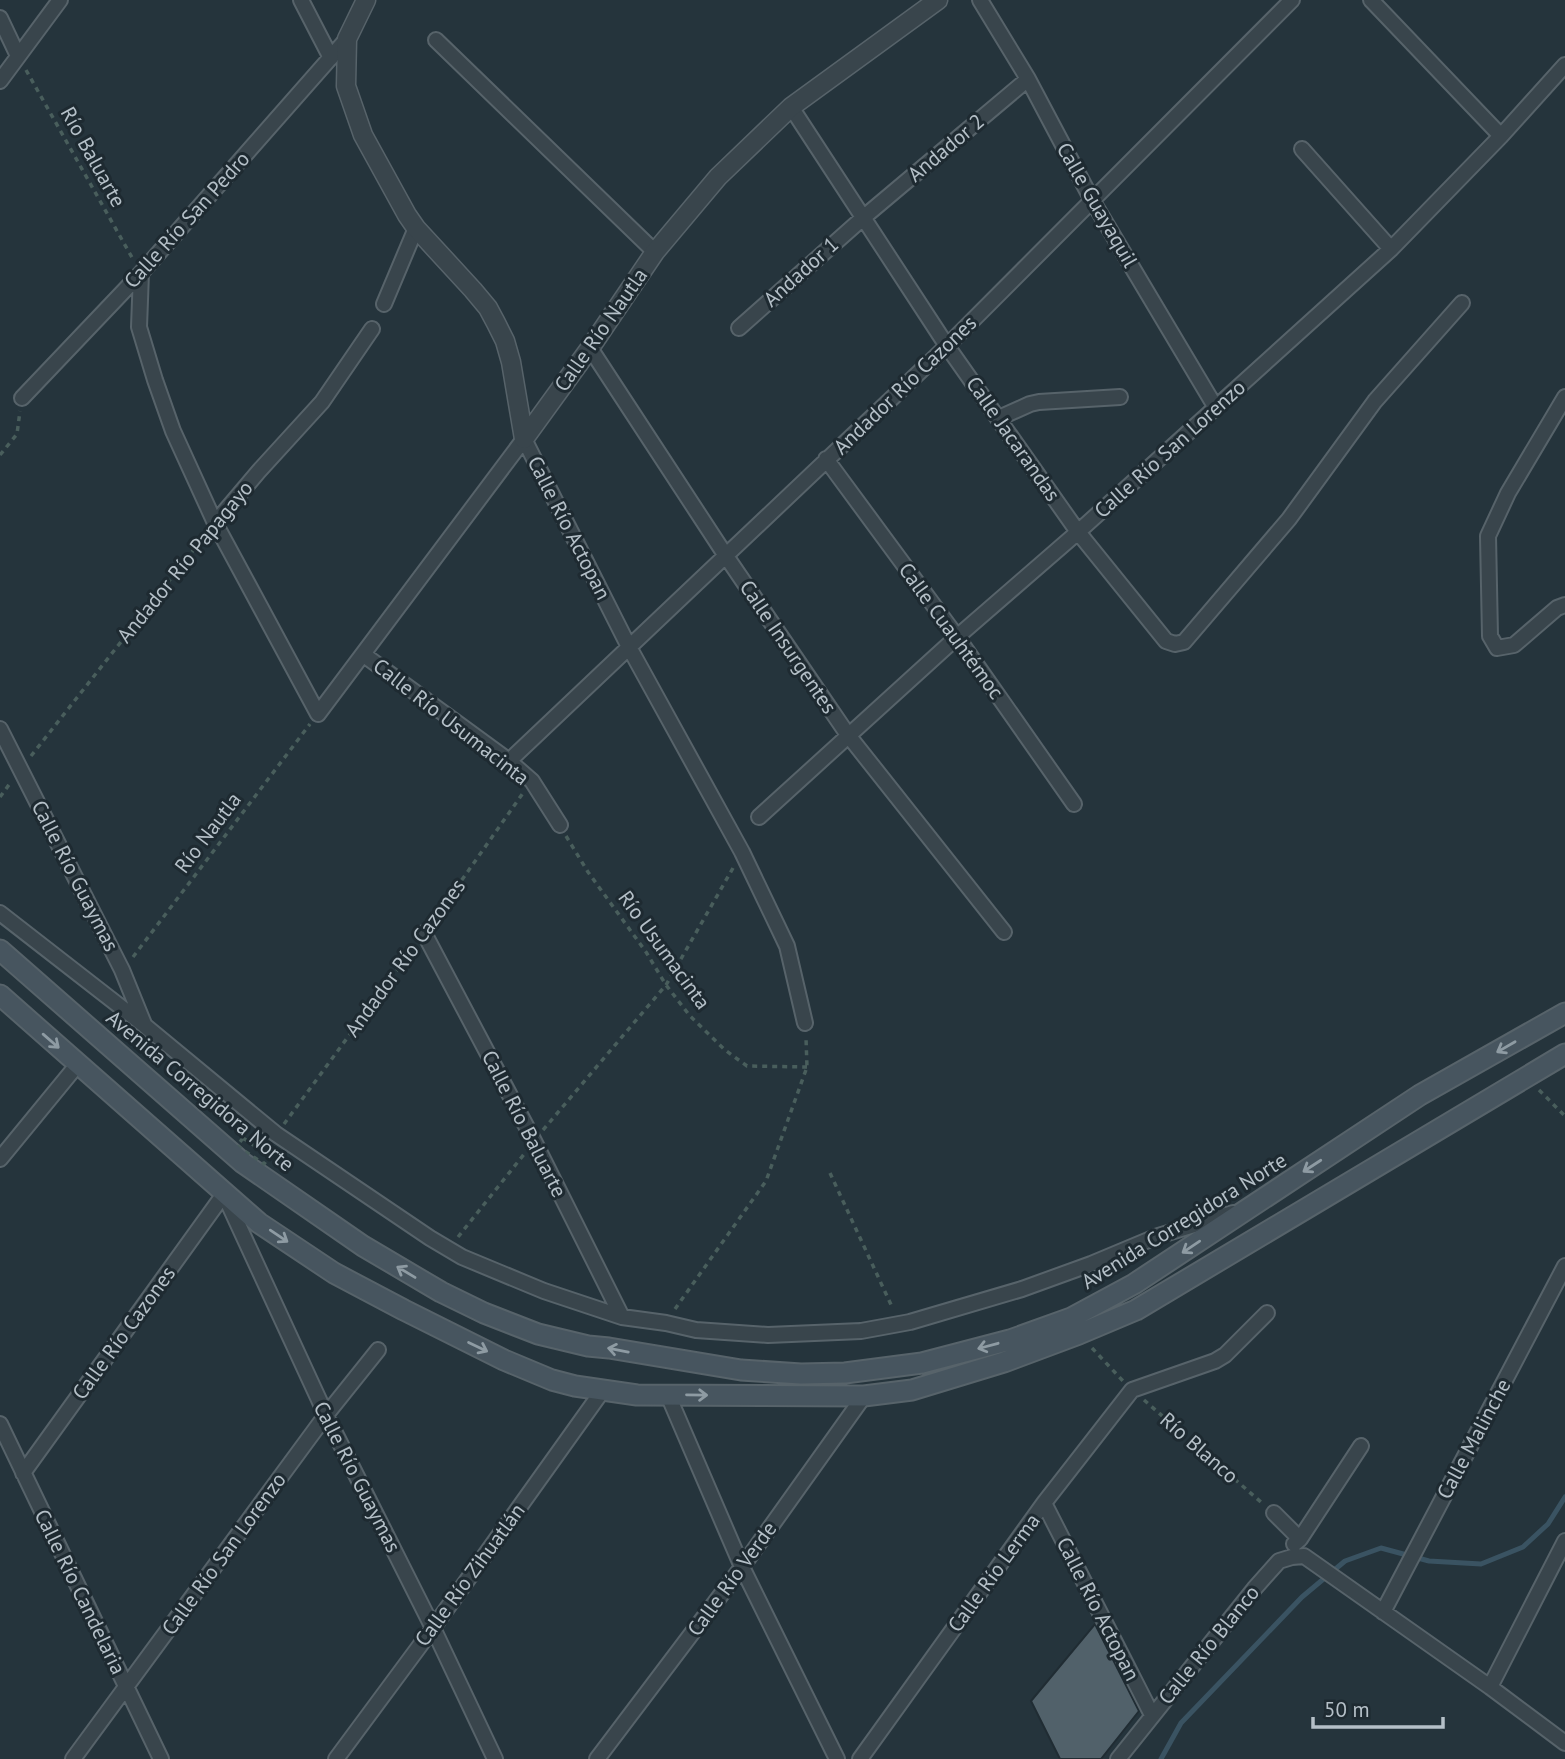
<svg xmlns="http://www.w3.org/2000/svg" width="1565" height="1759" font-family="'PT Sans',sans-serif">
<style>
.lines{fill:none;stroke-linecap:round;stroke-linejoin:round}
.stream{stroke:#3a5362;stroke-width:5}
.building{fill:#51616a;stroke:#202c33;stroke-width:2}
.minor-casing{stroke:#57636a;stroke-width:18}
.tertiary-casing{stroke:#57636a;stroke-width:21}
.secondary-casing{stroke:#57636a;stroke-width:23}
.path{stroke:#495e5c;stroke-width:3.5;stroke-dasharray:5 5;stroke-linecap:butt}
.minor{stroke:#39454c;stroke-width:14}
.tertiary{stroke:#39454c;stroke-width:18}
.secondary{stroke:#47555f;stroke-width:19}
.oneway{stroke:#8e9ba3}
.labels{text-anchor:middle;stroke-width:6;stroke-linejoin:round;paint-order:stroke}
.street-label{font-size:21px;fill:#b5c0c8;stroke:#1e2a31}
</style>
<rect width="100%" height="100%" fill="#25343c"/>
<g class="lines">
<path class="stream" d="M1161,1759l20,-36 121,-126 43,-36 36,-13 48,13 52,3 42,-17 25,-23 17,-27"/>
</g>
<path class="building" d="M1095,1624l44,87 -38,48h-41l-29,-58z"/>
<g class="lines">
<g class="minor-casing">
<path id="minor" d="M301,0l30,58
M980,0l48,79 64,121 124,208
M1371,0l130,136
M0,18l18,38
M436,40l219,212
M0,81l60,-81
M791,107l156,239 131,186 88,109 9,3 9,-2 105,-123 86,-118 87,-98
M1302,149l89,100
M141,273l-2,54 16,53 18,51 42,92 103,191 206,-275 105,208 113,205 45,94 18,77
M384,304l32,-76
M739,328l125,-111 164,-138
M590,348l136,208 122,179 156,197
M1565,397l-57,96 -20,43 2,100 7,12 17,-3 43,-37 8,-3
M22,398l119,-125 206,-234
M999,418l31,-14 9,-2 81,-5
M826,459l131,178 117,167
M215,523l44,-52 63,-69 50,-73
M364,655l145,106 23,20 28,44
M0,729l122,241 22,54
M509,761l438,-415 345,-346
M759,817l198,-180 121,-105 313,-283 110,-113 64,-71
M0,913l144,112 132,109 154,104 32,19 82,34 78,26 44,6 30,7 72,5 93,-4 49,-9 112,-33 69,-25 67,-28 75,-23
M424,933l110,208 88,176
M0,1159l78,-95
M668,1395l74,172 95,192
M0,1424l161,335
M23,1473l201,-279 102,221 107,213 62,131
M1044,1503l108,212
M1274,1513l26,26 -6,5
M1300,1539l61,-93
M1383,1612l182,-346
M1490,1687l75,-146
M73,1759l253,-344 52,-65
M336,1759l97,-131 170,-238
M597,1759l145,-192 122,-171
M860,1759l184,-256 88,-113 83,-29 10,-6 42,-42
M1118,1759l136,-170 25,-28 13,-4 12,-1 10,7 176,124 75,56"/>
</g>
<g class="tertiary-casing">
<path id="tertiary" d="M366,0l-19,39 -1,47 17,49 44,80 9,13 57,62 15,18 8,15 9,18 6,21 13,77
M524,439l66,-91 65,-96 63,-75 73,-70 147,-107"/>
</g>
<g class="secondary-casing">
<path id="secondary" d="M0,950l243,213 120,83 78,46 43,21 54,21 50,12 21,2 132,22 60,4 44,-1 77,-10 88,-23 61,-22 63,-34 286,-189 145,-82
M0,995l259,228 75,50 70,37 100,50 48,20 23,6 62,9 227,1 48,-6 92,-28 75,-28 57,-24 429,-256"/>
</g>
<path class="path" d="M26,70l108,191
M0,455l17,-21 3,-23
M31,756l175,-222
M0,797l11,-15
M566,836l22,36 58,80 20,33 24,31 35,34 22,16 60,1
M433,921l90,-128
M133,957l177,-233
M1539,1090l26,26
M284,1124l130,-177
M543,1130l123,-145 67,-117
M243,1138l27,18 -6,8 -27,-18z
M830,1173l63,136
M458,1237l67,-84
M675,1309l91,-128 41,-114 -1,-29
M1092,1348l31,33
M1144,1400l118,103"/>
<use href="#minor" class="minor"/>
<use href="#tertiary" class="tertiary"/>
<use href="#secondary" class="secondary"/>
</g>
<defs><path id="oneway-shaft" d="M-6 0H5M1.5-3L5.5 0L1.5 3" fill="none" stroke-width="1.6" stroke-linecap="round" stroke-linejoin="round" transform="scale(1.75)"/></defs>
<g class="oneway">
<use href="#oneway-shaft" transform="translate(51 1041) rotate(41)"/>
<use href="#oneway-shaft" transform="translate(1506 1047) rotate(150)"/>
<use href="#oneway-shaft" transform="translate(1312 1166) rotate(147)"/>
<use href="#oneway-shaft" transform="translate(279 1236) rotate(34)"/>
<use href="#oneway-shaft" transform="translate(1191 1247) rotate(146)"/>
<use href="#oneway-shaft" transform="translate(406 1272) rotate(-149)"/>
<use href="#oneway-shaft" transform="translate(988 1346) rotate(165)"/>
<use href="#oneway-shaft" transform="translate(478 1347) rotate(26)"/>
<use href="#oneway-shaft" transform="translate(618 1350) rotate(-169)"/>
<use href="#oneway-shaft" transform="translate(697 1395) rotate(1)"/>
</g>
<g class="labels">
<g class="street-label">
<text transform="translate(946 148) rotate(-40)" y="7">Andador 2</text>
<text transform="translate(93 157) rotate(61)" y="7">Río Baluarte</text>
<text transform="translate(1097 205) rotate(60)" y="7">Calle Guayaquil</text>
<text transform="translate(187 220) rotate(-48)" y="7">Calle Río San Pedro</text>
<text transform="translate(801 272) rotate(-42)" y="7">Andador 1</text>
<text transform="translate(601 330) rotate(-55)" y="7">Calle Río Nautla</text>
<text transform="translate(905 385) rotate(-44)" y="7">Andador Río Cazones</text>
<text transform="translate(1013 439) rotate(55)" y="7">Calle Jacarandas</text>
<text transform="translate(1170 449) rotate(-42)" y="7">Calle Río San Lorenzo</text>
<text transform="translate(569 528) rotate(63)" y="7">Calle Río Actopan</text>
<text transform="translate(185 562) rotate(-51)" y="7">Andador Río Papagayo</text>
<text transform="translate(951 631) rotate(54)" y="7">Calle Cuauhtémoc</text>
<text transform="translate(788 647) rotate(56)" y="7">Calle Insurgentes</text>
<text transform="translate(451 722) rotate(38)" y="7">Calle Río Usumacinta</text>
<text transform="translate(208 833) rotate(-53)" y="7">Río Nautla</text>
<text transform="translate(75 876) rotate(63)" y="7">Calle Río Guaymas</text>
<text transform="translate(664 950) rotate(54)" y="7">Río Usumacinta</text>
<text transform="translate(405 958) rotate(-54)" y="7">Andador Río Cazones</text>
<text transform="translate(200 1091) rotate(40)" y="7">Avenida Corregidora Norte</text>
<text transform="translate(524 1124) rotate(63)" y="7">Calle Río Baluarte</text>
<text transform="translate(1184 1221) rotate(-32)" y="7">Avenida Corregidora Norte</text>
<text transform="translate(124 1333) rotate(-54)" y="7">Calle Río Cazones</text>
<text transform="translate(1474 1439) rotate(-62)" y="7">Calle Malinche</text>
<text transform="translate(1199 1448) rotate(41)" y="7">Río Blanco</text>
<text transform="translate(357 1477) rotate(63)" y="7">Calle Río Guaymas</text>
<text transform="translate(224 1554) rotate(-54)" y="7">Calle Río San Lorenzo</text>
<text transform="translate(994 1573) rotate(-54)" y="7">Calle Río Lerma</text>
<text transform="translate(470 1575) rotate(-54)" y="7">Calle Río Zihuatlán</text>
<text transform="translate(732 1579) rotate(-54)" y="7">Calle Río Verde</text>
<text transform="translate(80 1592) rotate(64)" y="7">Calle Río Candelaria</text>
<text transform="translate(1098 1609) rotate(63)" y="7">Calle Río Actopan</text>
<text transform="translate(1209 1645) rotate(-51)" y="7">Calle Río Blanco</text>
</g>
</g>
<path d="M1313 1717v10h130v-10" fill="none" stroke="#b5c0c8" stroke-width="3.5"/>
<text x="1324" y="1717" font-size="21" fill="#b5c0c8" stroke="#1e2a31" stroke-width="5" paint-order="stroke">50 m</text>
</svg>
